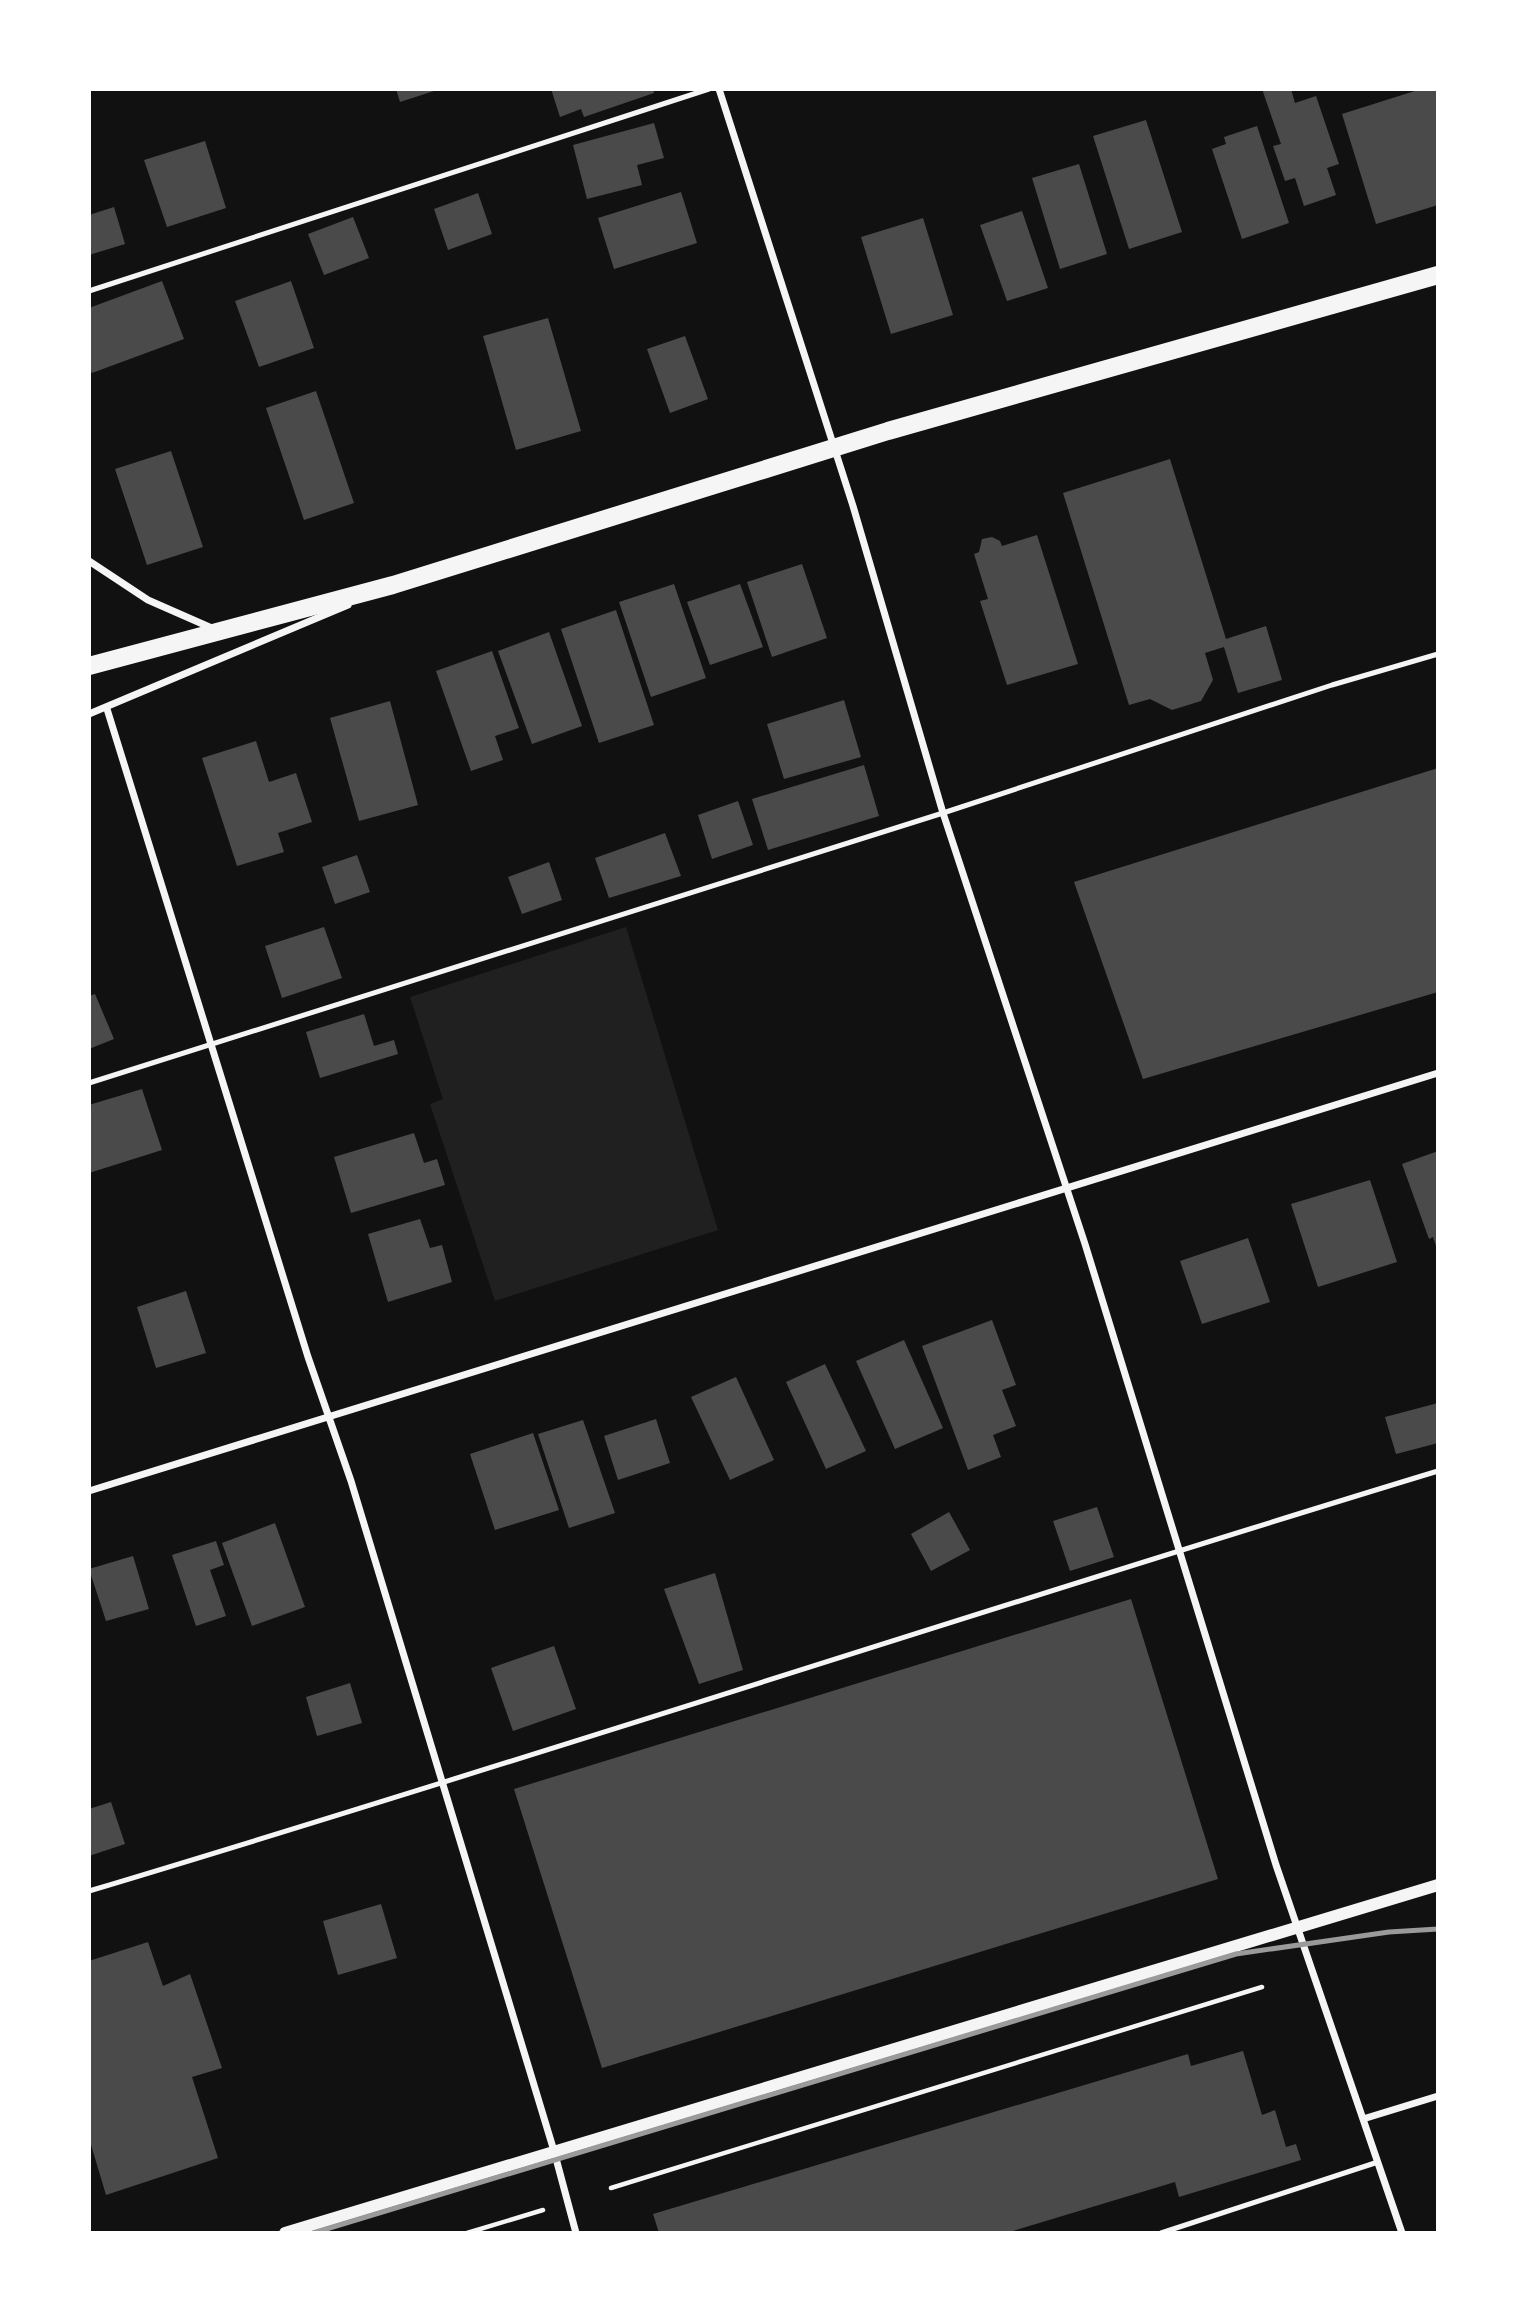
<svg xmlns="http://www.w3.org/2000/svg" width="1527" height="2322" font-family="Manrope,sans-serif">
<style>
.green{fill:#202020}
.building{fill:#4a4a4a}
.lines{fill:none;stroke-linecap:round;stroke-linejoin:round}
.path{stroke:#f5f5f5;stroke-width:4.5}
.service{stroke:#f5f5f5;stroke-width:5}
.minor{stroke:#f5f5f5;stroke-width:7}
.tertiary{stroke:#f5f5f5;stroke-width:12}
.primary{stroke:#f5f5f5;stroke-width:18}
.rail{stroke:#9a9a9a;stroke-width:5}
</style>
<rect width="100%" height="100%" fill="#111"/>
<path class="green" d="M626,927l92,303 -223,71 -65,-197 13,-5 -33,-102z"/>
<path class="building" d="M396,89h41v1l-37,12z
M551,89h102l1,4 -70,24 -3,-8 -21,8z
M1262,89h29l4,14 21,-7 23,68 -12,4 9,27 -32,11 -9,-28 -10,3 -12,-35 8,-2z
M1421,89h17v116l-62,19 -34,-110z
M1146,120l36,112 -53,17 -36,-113z
M654,123l10,35 -27,7 5,20 -55,14 -14,-54z
M1257,126l32,97 -47,16 -30,-90 14,-5 -2,-7z
M205,141l21,67 -59,19 -23,-67z
M1079,164l28,90 -47,15 -28,-91z
M681,192l16,51 -83,26 -16,-51z
M478,193l14,41 -44,16 -14,-41z
M114,207l11,37 -36,11v-40z
M1022,211l26,77 -41,13 -27,-76z
M353,217l16,41 -45,17 -16,-41z
M923,218l30,97 -62,19 -30,-97z
M162,281l22,58 -92,34 -3,-7v-58z
M291,281l23,67 -55,19 -24,-66z
M548,318l33,113 -65,19 -33,-114z
M685,336l23,63 -38,14 -23,-64z
M316,391l38,112 -50,17 -38,-112z
M171,451l32,96 -56,18 -32,-96z
M1170,459l56,180 40,-13 16,54 -44,13 -14,-46 -19,6 8,27 -12,21 -29,9 -22,-11 -21,6 -66,-212z
M1037,535l41,129 -71,21 -27,-84 8,-2 -14,-45 5,-2 3,-13 10,-2 8,4 2,5z
M802,564l25,74 -55,19 -25,-75z
M674,584l32,94 -55,19 -32,-95z
M740,584l23,63 -53,18 -23,-63z
M616,610l38,115 -55,18 -38,-114z
M549,632l33,94 -50,18 -34,-93z
M492,651l27,77 -24,8 8,24 -32,11 -35,-100z
M844,700l17,57 -77,22 -17,-55z
M390,701l28,104 -59,16 -29,-103z
M256,741l13,41 27,-9 16,49 -34,11 6,19 -47,14 -35,-108z
M864,765l15,51 -111,34 -16,-51z
M1438,768v224l-295,87 -69,-197z
M738,801l15,44 -41,14 -14,-44z
M665,833l16,43 -72,22 -14,-40z
M357,855l13,37 -35,12 -13,-37z
M549,862l13,38 -40,14 -14,-37z
M324,927l18,51 -60,20 -17,-52z
M95,994l19,45 -25,10v-53z
M364,1014l10,32 20,-6 4,14 -78,24 -14,-46z
M142,1089l20,61 -73,23v-68z
M414,1133l10,30 13,-4 8,26 -94,28 -17,-56z
M1438,1151v98h-1l-4,-12 -4,2 -27,-75z
M1370,1180l27,82 -79,25 -27,-83z
M420,1219l10,29 12,-3 10,37 -64,20 -20,-68z
M1248,1238l22,64 -68,22 -22,-63z
M186,1291l20,62 -50,15 -19,-61z
M992,1320l24,65 -14,5 14,36 -23,9 8,22 -33,13 -46,-124z
M904,1340l39,88 -48,21 -39,-88z
M825,1364l41,87 -40,18 -40,-87z
M736,1377l38,83 -44,20 -39,-83z
M1438,1403v40l-42,11 -11,-37z
M656,1419l14,44 -52,17 -14,-44z
M583,1420l32,93 -46,15 -31,-94z
M533,1433l26,77 -64,20 -25,-76z
M1097,1507l17,50 -44,14 -17,-50z
M949,1512l21,38 -39,21 -20,-37z
M275,1523l30,84 -53,19 -30,-83z
M216,1541l8,24 -14,5 16,46 -30,10 -24,-71z
M133,1556l16,53 -43,12 -17,-52z
M715,1573l28,97 -44,14 -35,-95z
M1131,1599l87,280 -616,189 -88,-279z
M554,1646l22,63 -63,22 -22,-63z
M350,1683l12,40 -45,13 -11,-39z
M111,1802l14,42 -36,12v-47z
M381,1904l16,54 -59,17 -15,-54z
M148,1942l15,44 27,-12 32,94 -30,9 26,81 -112,37 -17,-57v-177z
M1243,2051l19,64 13,-5 11,37 10,-3 5,16 -122,37 -4,-15 -169,51h-347l-6,-19 535,-160 3,12z"/>
<g class="lines">
<path class="path" d="M611,2188l651,-201
M467,2233l76,-23"/>
<path class="service" d="M89,291l620,-202
M89,1083l854,-270 389,-128 106,-31
M89,1891c451,-135 898,-283 1349,-420
M1161,2233l217,-71"/>
<path class="minor" d="M719,89l134,417 90,307 142,431 191,621 126,368
M89,561l59,39 66,29
M107,709l201,648 43,124 203,670 22,82
M89,714l259,-109
M89,1491l1349,-418
M1363,2119l75,-23"/>
<path class="tertiary" d="M285,2233l1153,-348"/>
<path class="primary" d="M89,666l304,-81 495,-154 550,-156"/>
<path class="rail" d="M313,2233l923,-279 153,-22 49,-3"/>
</g>
<rect width="1527" height="2322" fill="none" stroke="#ffffff" stroke-width="182"/>
</svg>
